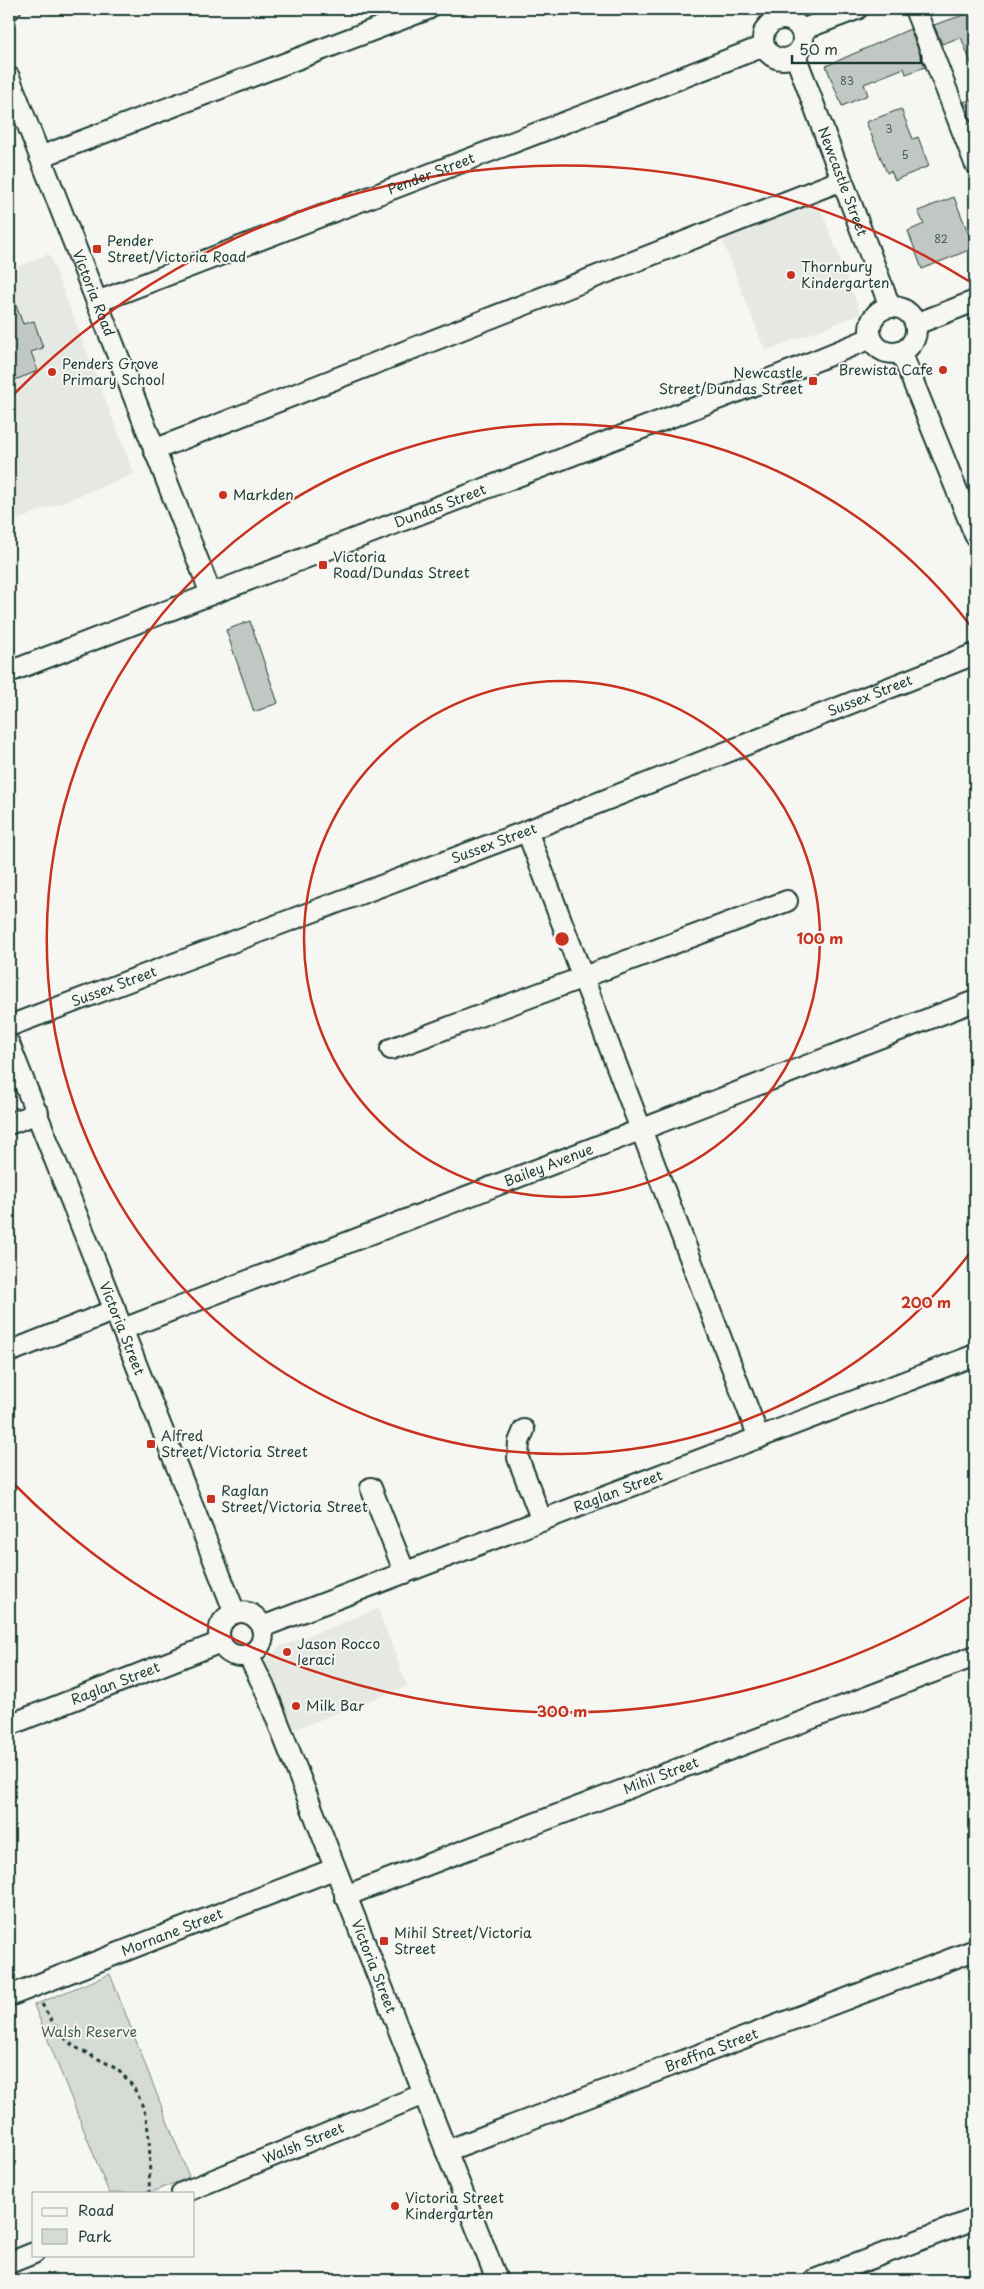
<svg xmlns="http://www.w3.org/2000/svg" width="984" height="2289" font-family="'Playpen Sans',sans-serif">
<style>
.built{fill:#e6e8e4}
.green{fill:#d6dbd6;stroke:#7a8c85}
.building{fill:#c1c8c3;stroke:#1f3d34}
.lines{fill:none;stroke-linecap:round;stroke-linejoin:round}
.minor-casing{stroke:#1f3d34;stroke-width:24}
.path{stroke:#1f3d34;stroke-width:3;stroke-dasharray:4 4;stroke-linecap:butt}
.minor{stroke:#f6f6f2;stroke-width:20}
.ring{fill:none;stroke:#c8321e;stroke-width:2.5}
.poi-dot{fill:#c8321e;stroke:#f6f6f2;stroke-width:2}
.labels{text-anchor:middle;stroke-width:4;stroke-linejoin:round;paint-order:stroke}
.number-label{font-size:11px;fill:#486058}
.street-label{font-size:14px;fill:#1f3d34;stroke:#f6f6f2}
.poi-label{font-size:14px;fill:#1f3d34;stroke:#f6f6f2;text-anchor:start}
.park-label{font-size:14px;fill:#445d54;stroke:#f6f6f2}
.centre{fill:#c8321e;stroke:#f6f6f2;stroke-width:2.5}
.ring-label{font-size:15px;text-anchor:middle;font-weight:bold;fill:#c8321e;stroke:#f6f6f2;stroke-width:4;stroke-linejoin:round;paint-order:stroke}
</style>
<rect width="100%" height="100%" fill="#f6f6f2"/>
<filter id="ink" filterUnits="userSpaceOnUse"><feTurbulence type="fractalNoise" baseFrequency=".02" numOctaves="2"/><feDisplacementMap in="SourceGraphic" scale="10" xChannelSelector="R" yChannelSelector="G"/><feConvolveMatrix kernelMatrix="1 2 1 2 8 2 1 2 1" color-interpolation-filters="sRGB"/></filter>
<g filter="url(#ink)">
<path class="built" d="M817,199l44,115 -96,37 -44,-115z
M49,254l85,220 -125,49v-253z
M378,1609l29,77 -114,44 -28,-69 14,-14z"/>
<path class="green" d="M110,1974l79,203 -39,16h-41l-75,-188z"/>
<path class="building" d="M975,11v60h-1l-13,-34 -19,7 -8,-19z
M910,29l15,38 -19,7 -2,-6 -40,16 4,11 -26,11 -16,-40z
M975,98v33l-11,-29z
M901,109l12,30 5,-2 11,29 -34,14 -4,-9 -4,2 -21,-51z
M954,197l20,51 -52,21 -14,-38 16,-7 -6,-13z
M9,290h1l13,34 11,-3 9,27 -12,4 7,19 -26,10 -3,-9z
M250,621l28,82 -24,9 -28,-82z"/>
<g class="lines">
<g class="minor-casing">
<g id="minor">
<path d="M9,9h1"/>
<path d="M915,9l60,154"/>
<circle cx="783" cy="39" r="20"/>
<path d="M801,30l56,-21"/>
<path id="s1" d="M795,55l95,252"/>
<path id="s2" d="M9,77l202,517"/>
<path d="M40,157l388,-148"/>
<path id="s3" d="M97,302l667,-256"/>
<circle cx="893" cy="330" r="23"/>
<path d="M916,324l59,-23"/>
<path d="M901,352l74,183"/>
<path d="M154,450l688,-270"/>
<path id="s4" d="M9,672l784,-302 78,-32"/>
<path d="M527,831l232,607"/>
<path id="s5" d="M9,1026l518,-195 448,-177"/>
<path id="s6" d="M9,1044l226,569"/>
<path d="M391,1049l396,-148"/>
<path d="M9,1124l29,-11"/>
<path id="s7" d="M123,1329l852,-328"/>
<path d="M9,1352l106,-42"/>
<path d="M524,1430l-5,12 -1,16 24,63"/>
<path d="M371,1488l34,85"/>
<circle cx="241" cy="1634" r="22"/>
<path id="s8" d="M262,1627l713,-272"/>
<path id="s9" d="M248,1655l17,34 232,591"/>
<path id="s10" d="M9,1725l212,-83"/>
<path id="s11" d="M345,1896l630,-240"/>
<path id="s12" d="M9,1996l325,-127"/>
<path id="s13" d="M446,2151l529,-201"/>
<path id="s14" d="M182,2193l242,-99"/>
<path d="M9,2263l25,-10"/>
<path d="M814,2280l161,-61"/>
</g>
</g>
<path class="path" d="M42,2004c8,14 16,29 29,40 16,12 39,17 53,32 30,30 26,78 25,117"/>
<use href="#minor" class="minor"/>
</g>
</g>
<g class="ring">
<circle cx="562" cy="939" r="258"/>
<path d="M973 1249A515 515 0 1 1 973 629"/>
<path d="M972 1595A773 773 0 0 1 11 1481M11 397A773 773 0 0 1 972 283"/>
</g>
<g class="poi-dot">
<rect x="92" y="244" width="10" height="10" rx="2.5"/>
<circle cx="791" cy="275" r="5"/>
<circle cx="943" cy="370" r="5"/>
<circle cx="52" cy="372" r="5"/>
<rect x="808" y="376" width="10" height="10" rx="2.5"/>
<circle cx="223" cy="495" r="5"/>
<rect x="318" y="560" width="10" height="10" rx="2.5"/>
<rect x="146" y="1439" width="10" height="10" rx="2.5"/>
<rect x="206" y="1494" width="10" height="10" rx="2.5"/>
<circle cx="287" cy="1652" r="5"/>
<circle cx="296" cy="1706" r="5"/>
<rect x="379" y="1936" width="10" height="10" rx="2.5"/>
<circle cx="395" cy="2206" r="5"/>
</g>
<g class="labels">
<g class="number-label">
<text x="847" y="85">83</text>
<text x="889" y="133">3</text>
<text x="905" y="159">5</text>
<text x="941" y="243">82</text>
</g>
<g class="street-label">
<text dy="5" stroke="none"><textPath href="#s3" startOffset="358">Pender Street</textPath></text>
<text dy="5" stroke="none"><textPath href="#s1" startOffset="135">Newcastle Street</textPath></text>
<text dy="5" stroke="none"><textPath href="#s2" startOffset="232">Victoria Road</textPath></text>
<text dy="5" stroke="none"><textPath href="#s4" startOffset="462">Dundas Street</textPath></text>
<text dy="5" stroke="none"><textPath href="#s5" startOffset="922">Sussex Street</textPath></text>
<text dy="5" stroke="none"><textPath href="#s5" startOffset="518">Sussex Street</textPath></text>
<text dy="5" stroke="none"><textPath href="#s5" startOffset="112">Sussex Street</textPath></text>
<text dy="5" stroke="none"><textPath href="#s7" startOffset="456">Bailey Avenue</textPath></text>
<text dy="5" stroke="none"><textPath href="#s6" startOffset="306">Victoria Street</textPath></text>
<text dy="5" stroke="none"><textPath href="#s8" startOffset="381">Raglan Street</textPath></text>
<text dy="5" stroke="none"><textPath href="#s10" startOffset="114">Raglan Street</textPath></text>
<text dy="5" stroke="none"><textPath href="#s11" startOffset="338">Mihil Street</textPath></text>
<text dy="5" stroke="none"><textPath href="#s12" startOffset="175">Mornane Street</textPath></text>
<text dy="5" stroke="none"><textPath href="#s9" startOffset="336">Victoria Street</textPath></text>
<text dy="5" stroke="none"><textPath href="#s13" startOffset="284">Breffna Street</textPath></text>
<text dy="5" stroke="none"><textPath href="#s14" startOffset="131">Walsh Street</textPath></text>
</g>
<g class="poi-label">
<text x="107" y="246">Pender<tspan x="107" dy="16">Street/Victoria Road</tspan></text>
<text x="801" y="272">Thornbury<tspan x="801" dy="16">Kindergarten</tspan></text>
<text x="62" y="369">Penders Grove<tspan x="62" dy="16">Primary School</tspan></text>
<text x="933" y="375" text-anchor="end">Brewista Cafe</text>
<text x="803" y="378" text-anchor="end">Newcastle<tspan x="803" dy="16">Street/Dundas Street</tspan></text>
<text x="233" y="500">Markden</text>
<text x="333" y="562">Victoria<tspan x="333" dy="16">Road/Dundas Street</tspan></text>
<text x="161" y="1441">Alfred<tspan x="161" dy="16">Street/Victoria Street</tspan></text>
<text x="221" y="1496">Raglan<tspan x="221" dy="16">Street/Victoria Street</tspan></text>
<text x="297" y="1649">Jason Rocco<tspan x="297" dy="16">Ieraci</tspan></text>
<text x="306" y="1711">Milk Bar</text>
<text x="394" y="1938">Mihil Street/Victoria<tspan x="394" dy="16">Street</tspan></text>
<text x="405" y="2203">Victoria Street<tspan x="405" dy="16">Kindergarten</tspan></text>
</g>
<g class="park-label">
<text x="89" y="2037">Walsh Reserve</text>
</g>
</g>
<circle cx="562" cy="939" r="8" class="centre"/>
<g class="ring-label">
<text x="820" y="944">100 m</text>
<text x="926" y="1308">200 m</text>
<text x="562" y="1717">300 m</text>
</g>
<rect width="984" height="2289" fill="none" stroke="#f6f6f2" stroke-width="30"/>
<rect x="15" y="15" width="954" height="2259" fill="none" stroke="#1f3d34" stroke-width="2" filter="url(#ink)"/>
<rect x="32" y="2192" width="162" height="65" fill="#f6f6f2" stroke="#a0aca6"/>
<rect x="42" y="2208" width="25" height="8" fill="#f6f6f2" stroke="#a0aca6"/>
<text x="78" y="2216" font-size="15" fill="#1f3d34">Road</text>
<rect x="42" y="2229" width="25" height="15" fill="#d6dbd6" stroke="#a0aca6"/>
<text x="78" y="2242" font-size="15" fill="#1f3d34">Park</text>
<path d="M792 55v8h129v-8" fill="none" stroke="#1f3d34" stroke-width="2.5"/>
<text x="799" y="55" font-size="15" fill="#1f3d34" stroke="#f6f6f2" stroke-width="4" paint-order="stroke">50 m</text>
</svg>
